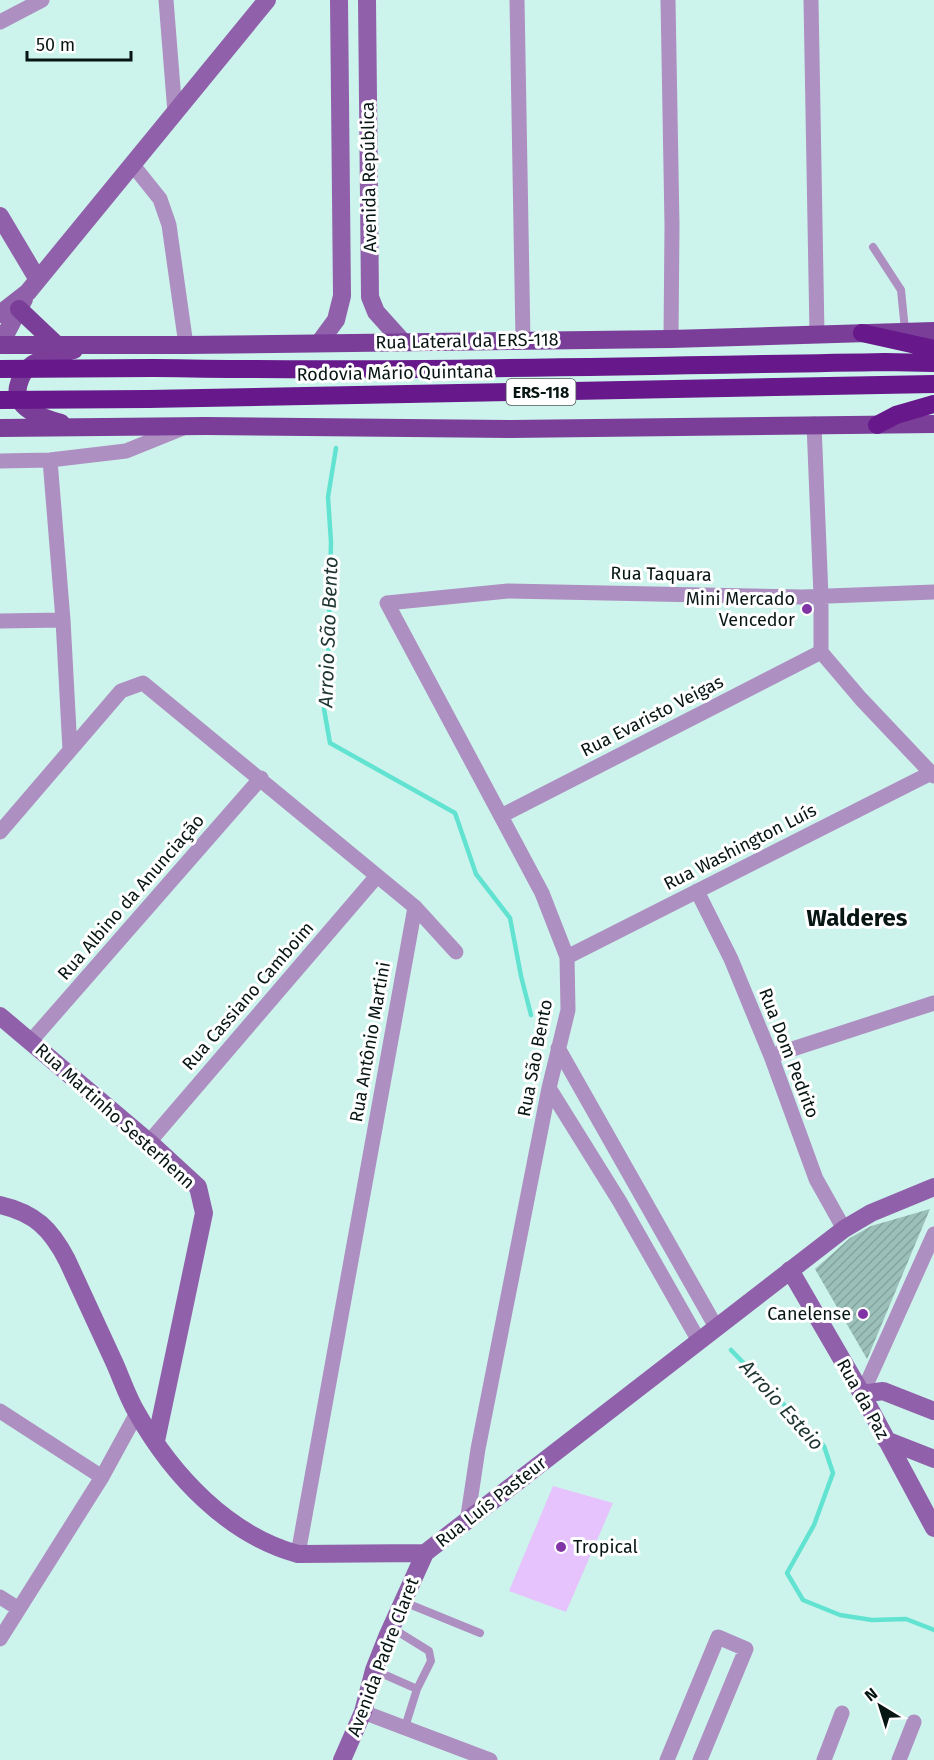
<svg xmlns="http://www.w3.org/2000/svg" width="934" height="1760" font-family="'Fira Sans',sans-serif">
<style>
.grass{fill:#e6c3fc}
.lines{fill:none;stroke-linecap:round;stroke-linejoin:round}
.stream{stroke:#62e3d1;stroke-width:4.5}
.building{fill:url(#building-hatch)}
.lane{stroke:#ae8fc1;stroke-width:8}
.street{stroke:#ae8fc1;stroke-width:15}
.secondary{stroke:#9061aa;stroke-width:18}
.primary{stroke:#7a3e99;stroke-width:18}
.highway{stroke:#67188a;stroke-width:18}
.highway-bridge{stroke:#67188a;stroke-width:18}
.poi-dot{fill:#8034a6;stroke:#fff;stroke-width:2}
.labels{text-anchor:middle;stroke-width:6;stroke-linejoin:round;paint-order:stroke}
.shield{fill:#fff;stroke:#515b5a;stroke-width:1.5}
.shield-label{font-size:16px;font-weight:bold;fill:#071513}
.street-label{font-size:18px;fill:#071513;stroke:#fff}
.poi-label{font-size:18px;fill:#071513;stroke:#fff;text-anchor:end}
.water-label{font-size:20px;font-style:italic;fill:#1e3531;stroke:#fff}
.district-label{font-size:24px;font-weight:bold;fill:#071513;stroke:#fff}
</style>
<defs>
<pattern id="building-hatch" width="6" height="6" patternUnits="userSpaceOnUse" patternTransform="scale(1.5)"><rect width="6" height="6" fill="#9bc0b9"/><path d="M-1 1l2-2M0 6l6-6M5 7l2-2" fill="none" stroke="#84a49e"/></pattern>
</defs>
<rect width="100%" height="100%" fill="#cdf4ec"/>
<path class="grass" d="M553,1486l60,17 -47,109 -57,-21z"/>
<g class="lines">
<path class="stream" d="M336,448l-8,49 3,45 -3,124 -4,43 6,34 125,70 21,61 34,44 11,58 10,39
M731,1350l93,96 9,27 -19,52 -27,48 16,27 37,15 32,5 34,-1 28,11"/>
</g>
<path class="building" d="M930,1209l-62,148 -1,2 -52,-90 35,-31 21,-12z"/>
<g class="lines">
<path class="lane" d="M873,247l28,43 4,40
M404,1602l76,31
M392,1628l37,23 2,10 -14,28 -12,38
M374,1670l43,19"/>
<path class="street" d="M166,0l9,113
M517,0l6,341
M668,0l4,225 -1,114
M811,0l6,334
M0,22l42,-22
M132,164l28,35 9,26 17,120
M814,424l7,172v56l40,47 73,77
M50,460l13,160 7,130
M0,461l50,-1 76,-9 57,-23
M0,621l63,-1
M501,816l320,-164
M0,832l121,-141 22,-8 272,224 41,45
M697,891l34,68 40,97 45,123 28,50
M567,957l364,-184
M31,1041l230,-263
M558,1048l158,279
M771,1056l163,-53
M549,1088l71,114 79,139
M149,1142l228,-266
M862,1394l72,-160
M0,1411l102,66
M467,1522l11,-73 71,-361 19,-78 -1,-53 -25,-64 -155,-290 121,-12 294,6 132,-5
M298,1554l117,-647
M0,1597l19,12
M0,1639l102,-162 35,-64
M363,1712l127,48
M667,1760l51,-123 28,12 -46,111
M824,1760l18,-47
M899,1760l15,-38"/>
<path class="secondary" d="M367,0l3,297 6,15 27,30
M0,216l38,64
M0,314l28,-22 239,-292
M319,343l17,-23 6,-24 -3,-296
M0,345l24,-46
M0,1016l149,126 49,45 6,26 -48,228
M0,1205c35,8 51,24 67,55 16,35 32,69 48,104 7,16 13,34 22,49 35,62 91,122 161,141l127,-1 419,-324 27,-16 63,-26
M790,1270l72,124 72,134
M862,1394l21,-3 51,20
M886,1440l48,19
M342,1760l21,-48 11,-42 13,-33 38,-84"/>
<path class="primary" d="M19,309l38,36
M0,345h186l485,-6 263,-8
M61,423c-18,-5 -51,-15 -42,-40 2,-8 8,-15 14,-19 12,-7 28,-10 41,-14
M0,428l206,-2 304,3 424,-5"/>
<path class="highway" d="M862,333l72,16
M153,368c244,4 488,-2 732,-6l49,1
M148,399l786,-15
M877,425l19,-10 38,-11"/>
<path class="highway-bridge" d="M0,369l153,-1
M0,400l148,-1"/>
</g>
<g class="poi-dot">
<circle cx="807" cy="609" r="6"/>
<circle cx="863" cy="1314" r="6"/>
<circle cx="561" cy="1547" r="6"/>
</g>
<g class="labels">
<rect class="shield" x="506.5" y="379" width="69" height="26" rx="4.5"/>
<g class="shield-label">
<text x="541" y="398">ERS-118</text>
</g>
<g class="street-label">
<text transform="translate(369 177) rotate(-91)" y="6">Avenida República</text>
<text transform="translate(467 341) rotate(-1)" y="6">Rua Lateral da ERS-118</text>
<text transform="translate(395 373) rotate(-1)" y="6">Rodovia Mário Quintana</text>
<text transform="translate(661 574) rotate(1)" y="6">Rua Taquara</text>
<text transform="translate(652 716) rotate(-27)" y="6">Rua Evaristo Veigas</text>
<text transform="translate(740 847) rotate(-27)" y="6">Rua Washington Luís</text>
<text transform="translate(131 897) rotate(-49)" y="6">Rua Albino da Anunciação</text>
<text transform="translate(248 996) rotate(-49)" y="6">Rua Cassiano Camboim</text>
<text transform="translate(370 1042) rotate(-80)" y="6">Rua Antônio Martini</text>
<text transform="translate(789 1053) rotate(69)" y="6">Rua Dom Pedrito</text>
<text transform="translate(535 1058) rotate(-79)" y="6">Rua São Bento</text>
<text transform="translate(115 1116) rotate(42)" y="6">Rua Martinho Sesterhenn</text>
<text transform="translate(863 1399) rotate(61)" y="6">Rua da Paz</text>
<text transform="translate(491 1502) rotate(-38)" y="6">Rua Luís Pasteur</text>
<text transform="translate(383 1657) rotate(-69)" y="6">Avenida Padre Claret</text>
</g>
<g class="poi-label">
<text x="795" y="605">Mini Mercado<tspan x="795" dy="21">Vencedor</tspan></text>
<text x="851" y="1320">Canelense</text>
<text x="573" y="1553" text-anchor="start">Tropical</text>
</g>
<g class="water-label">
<text transform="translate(328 632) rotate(-88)" y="7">Arroio São Bento</text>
<text transform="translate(782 1405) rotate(48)" y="7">Arroio Esteio</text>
</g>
<g class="district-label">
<text x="857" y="926">Walderes</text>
</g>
</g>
<g transform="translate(880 1706) rotate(322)" stroke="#ffffff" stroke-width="4.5" paint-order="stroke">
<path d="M0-4.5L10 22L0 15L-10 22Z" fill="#071513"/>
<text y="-9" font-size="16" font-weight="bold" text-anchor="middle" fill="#071513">N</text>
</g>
<path d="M27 51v9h104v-9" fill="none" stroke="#071513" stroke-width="3"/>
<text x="36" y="51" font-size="18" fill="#071513" stroke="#ffffff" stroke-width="4.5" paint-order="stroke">50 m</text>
</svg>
